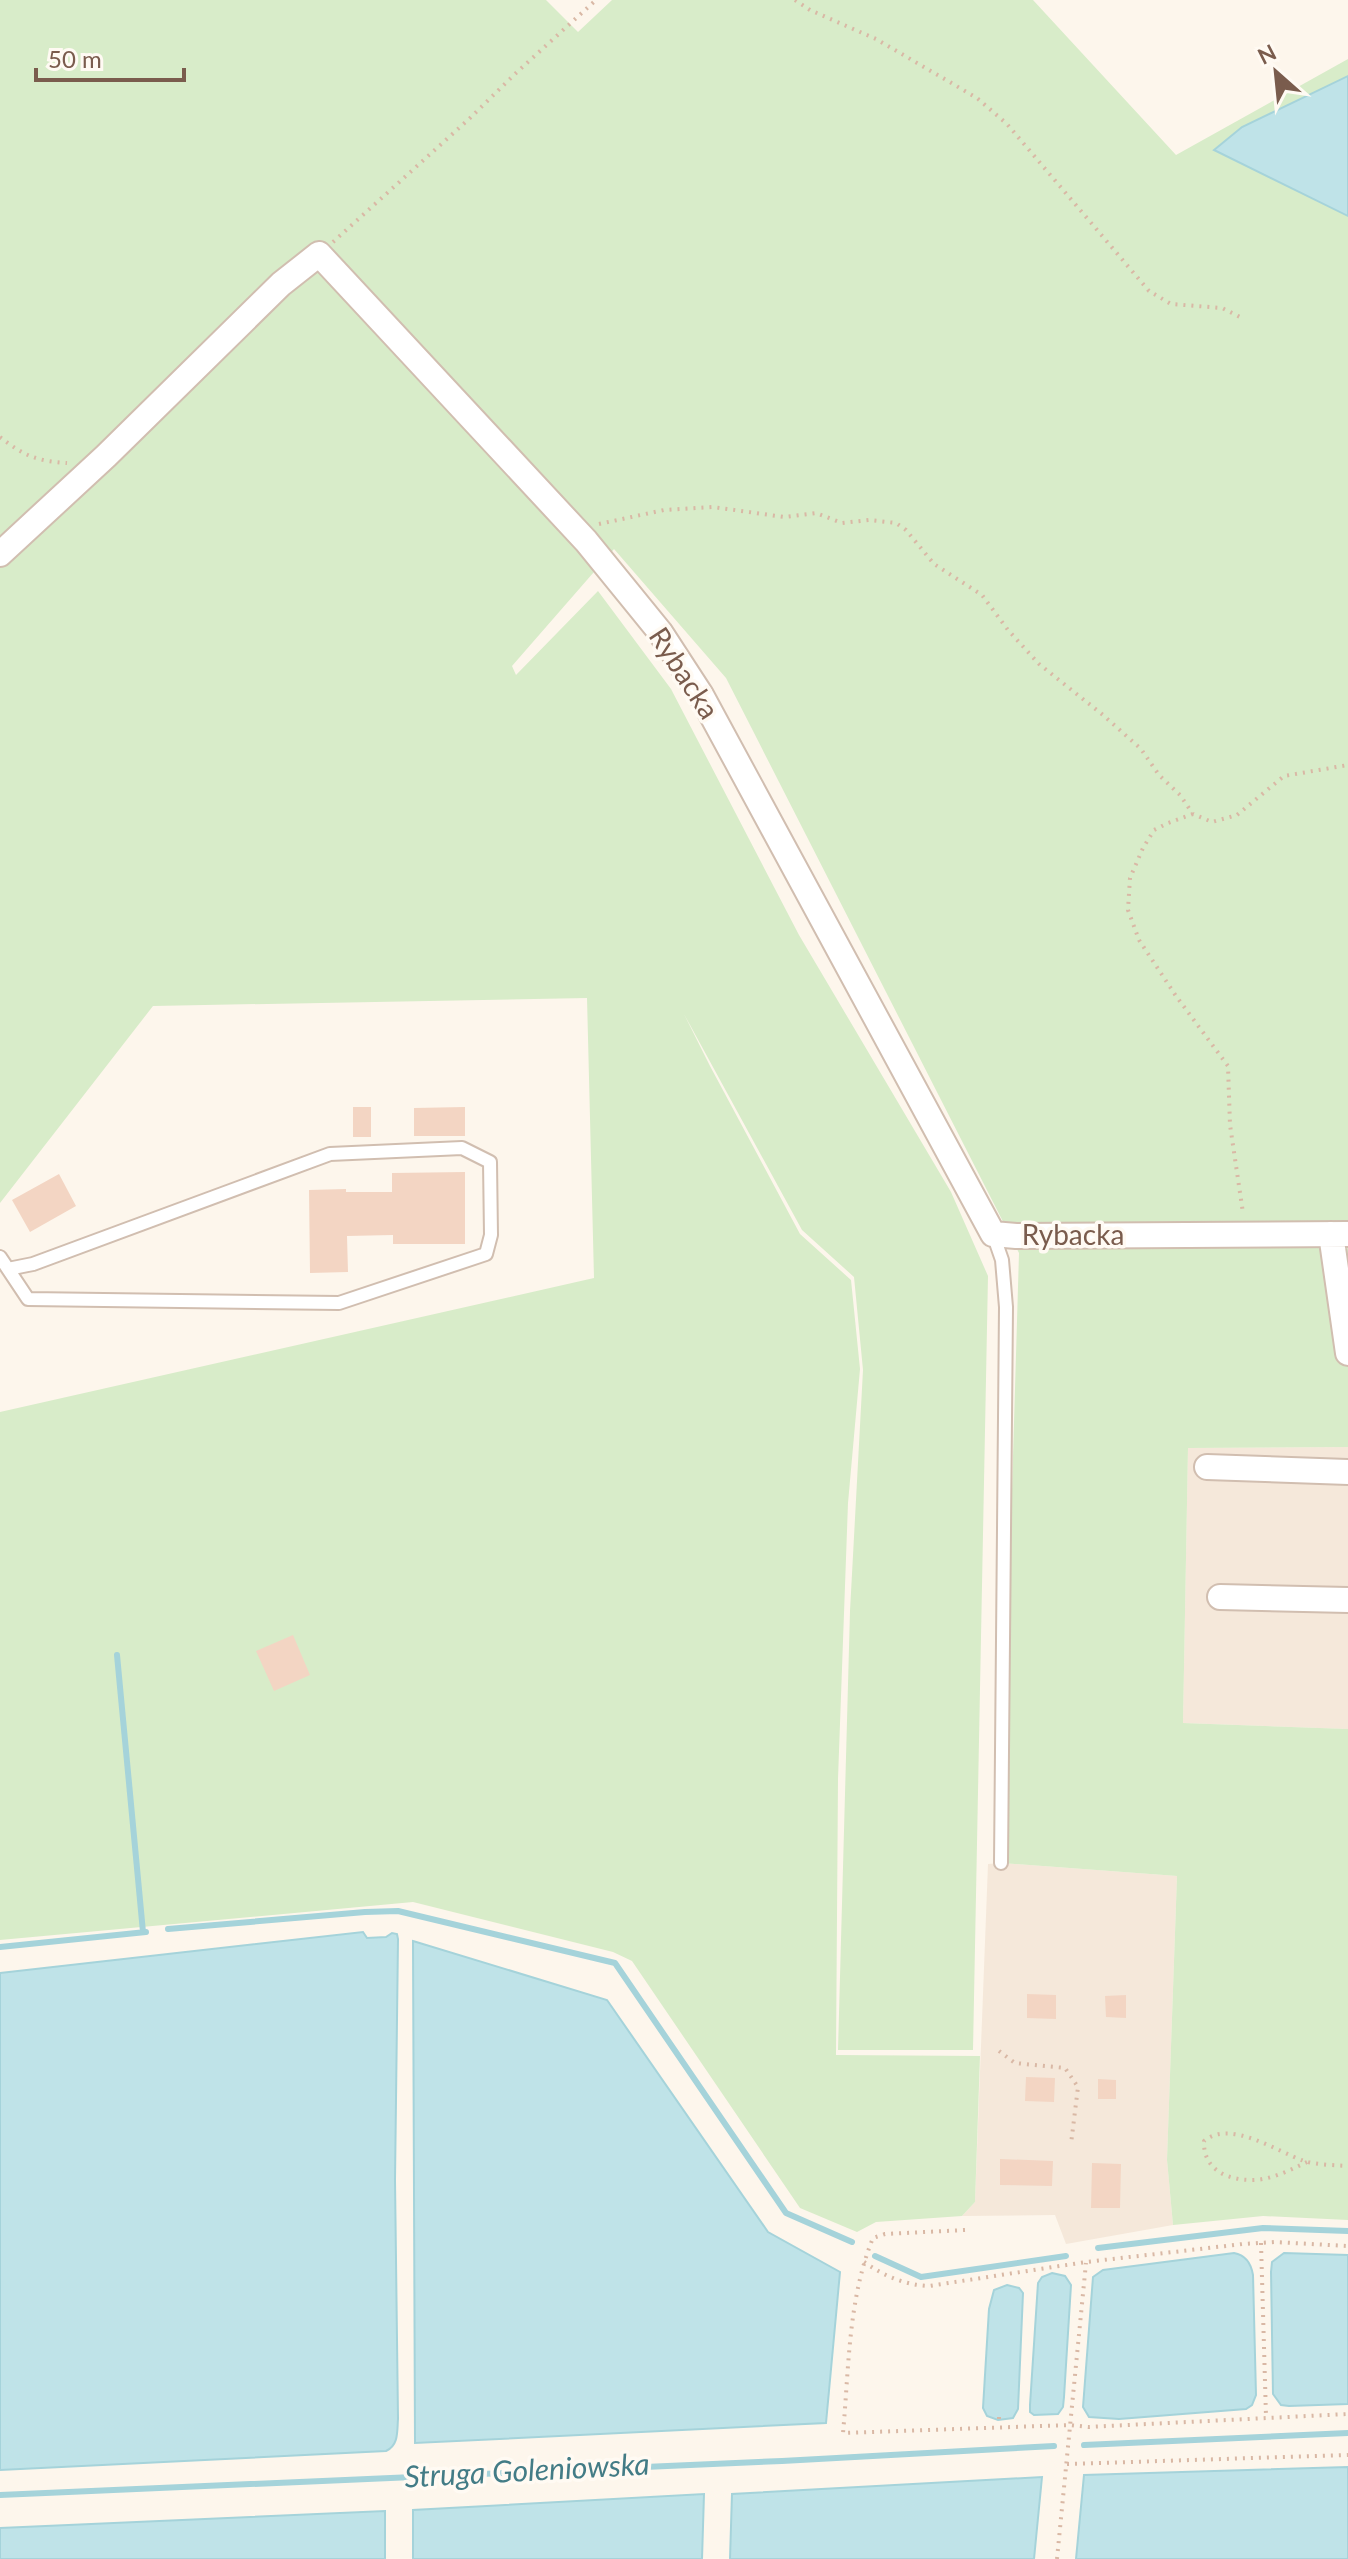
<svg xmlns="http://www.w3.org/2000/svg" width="1348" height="2559" font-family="Lato,sans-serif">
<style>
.residential{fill:#f5e8da}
.green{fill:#d8ecc9}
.water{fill:#bfe3e8;stroke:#a5d3da;stroke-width:2}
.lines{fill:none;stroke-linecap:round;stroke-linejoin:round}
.stream{stroke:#a5d3da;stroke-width:6}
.building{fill:#f3d5c3}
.service-casing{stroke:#d1beb0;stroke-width:16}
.minor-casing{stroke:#d1beb0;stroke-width:28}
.path{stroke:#d9b8a5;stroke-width:4;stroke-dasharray:2 6;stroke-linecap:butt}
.service{stroke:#fff;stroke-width:12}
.minor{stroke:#fff;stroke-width:24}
.labels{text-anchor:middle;stroke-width:7;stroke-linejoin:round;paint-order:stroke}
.street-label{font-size:28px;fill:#7a5c4d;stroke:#fffaf3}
.water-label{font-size:30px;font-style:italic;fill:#437c86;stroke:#fffaf3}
</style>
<rect width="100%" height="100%" fill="#fdf6ec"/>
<path class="residential" d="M1348,1447v282l-165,-6 5,-275z
M1001,1863l176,13 -10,284 6,65 -107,19 -11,-29 -93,1 13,-14 13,-338z"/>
<path class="green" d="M0,0h546l32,32 34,-32h421l143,155 172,-96v1388l-160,1 -5,275 165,6v491l-85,-4 -90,9 -6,-65 10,-284 -176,-13 18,-610 -293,-575 -112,-129 -102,117 4,9 82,-84 73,98 128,246 152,257 37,84 -15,774h-135l12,-439 13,-241 -9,-93 -52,-47 -118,-216 26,52 90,168 51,46 9,89 -12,134 -10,276 -2,276 144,1 -5,146 -13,14 -86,6 -19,10 -57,-24 -168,-247 -19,-9 -200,-50 -413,38v-528l594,-134 -7,-280 -434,8 -153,197z"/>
<path class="water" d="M1348,76v140l-134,-66 28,-23z
M363,1932l4,6 19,-1 6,-4 5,1 1,5 -3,241 3,239c-1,12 1,26 -12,32l-386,19v-497z
M413,1941l194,59 161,232 72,40 -14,151 -411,20z
M1234,2253c12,2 17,10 19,22l3,120 -4,10 -6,4 -127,10 -30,-2 -6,-10 10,-130 10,-7z
M1284,2253l64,2v149l-59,2 -8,-1 -8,-11 -2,-122 1,-10z
M1052,2273l13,3 6,9 -7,112 -1,10 -5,7 -24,1 -4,-3v-7l8,-122 4,-6z
M1007,2285l12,3 4,5 -5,116 -5,9 -15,2 -11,-4 -4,-8 6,-99 5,-19z
M1348,2467v92h-272l8,-84z
M1042,2477l-8,82h-304l2,-65z
M704,2494l-2,65h-289v-49z
M385,2511v48h-385v-31z"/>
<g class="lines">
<path class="stream" d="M117,1655l26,277
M168,1929l197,-17 33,-1 217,52 171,250 66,29
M0,1947l146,-15
M1098,2248l165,-20 85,3
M875,2256l46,21 145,-21
M1084,2445l264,-12
M0,2495l782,-34 272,-15"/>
</g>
<path class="building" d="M353,1107h18v30h-18z
M465,1107v29h-51v-28z
M465,1172v72h-72v-9l-46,1 1,36 -38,1 -1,-83 37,-1v3h46v-19z
M59,1174l17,32 -46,26 -18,-32z
M293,1635l17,40 -36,16 -18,-40z
M1027,1994l29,1v24l-29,-1z
M1126,1995v23l-20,-1 -1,-21z
M1026,2077l29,1 -1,24 -29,-1z
M1098,2079l18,1v19h-18z
M1000,2159l53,2 -1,25 -52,-1z
M1092,2163l29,1 -1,44h-29z"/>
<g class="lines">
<g class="service-casing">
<path id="service" d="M993,1234l9,26 4,47 -5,556
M0,1257l28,42 311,4 147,-49 5,-19 -1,-73 -28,-14 -132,6 -297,110 -25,5"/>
</g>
<g class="minor-casing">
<path id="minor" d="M0,554l106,-98 175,-172 38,-30 267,287 74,91 41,63 292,539 23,2 332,-2
M1331,1234l17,119
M1207,1467l141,5
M1220,1597l128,3"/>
</g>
<path class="path" d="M795,0l15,10 66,29 101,59 30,26 142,167 22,13 51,4 22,11
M333,242l136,-123 47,-46 80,-73
M0,437c24,19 37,24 67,26
M599,524l65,-14 49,-3 71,10 32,-4 26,10 27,-3 27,3 10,7 28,34 48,31 26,35 31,34 64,51 38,34 18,26 21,20 13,19 19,8 25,-7 47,-39 64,-11
M1193,814l-25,9 -14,7 -11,18 -13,30 -2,32 11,30 37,56 52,70 2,59 13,88
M999,2051l16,12 50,5 13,19 -7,57
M1307,2162c-17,8 -36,18 -55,18 -26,0 -49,-11 -48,-39 26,-22 72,10 100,20 13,4 30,4 44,5
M965,2230l-80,4 -12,4c-25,61 -24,130 -30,195l227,-8 18,2 260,-13
M1261,2243l5,173
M864,2262c20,14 41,23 65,24l157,-24 157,-18 31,-2 74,4
M999,2417v6
M1067,2464l281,-9
M1057,2559l29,-296"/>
<use href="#service" class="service"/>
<use href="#minor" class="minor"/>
</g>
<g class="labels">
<g class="street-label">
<text transform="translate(684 673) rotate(57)" y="10">Rybacka</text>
<text x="1073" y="1245">Rybacka</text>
</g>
<g class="water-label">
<text transform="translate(527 2471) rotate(-3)" y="10">Struga Goleniowska</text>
</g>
</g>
<g transform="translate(1276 72) rotate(333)" stroke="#fffaf3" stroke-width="6" paint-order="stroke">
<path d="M0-6L14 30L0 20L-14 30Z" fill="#7a5c4d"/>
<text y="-12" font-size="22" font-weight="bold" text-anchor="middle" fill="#7a5c4d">N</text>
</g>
<path d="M36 68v12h148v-12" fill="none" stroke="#7a5c4d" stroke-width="4"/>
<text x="48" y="68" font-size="24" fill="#7a5c4d" stroke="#fffaf3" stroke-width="6" paint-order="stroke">50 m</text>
</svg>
